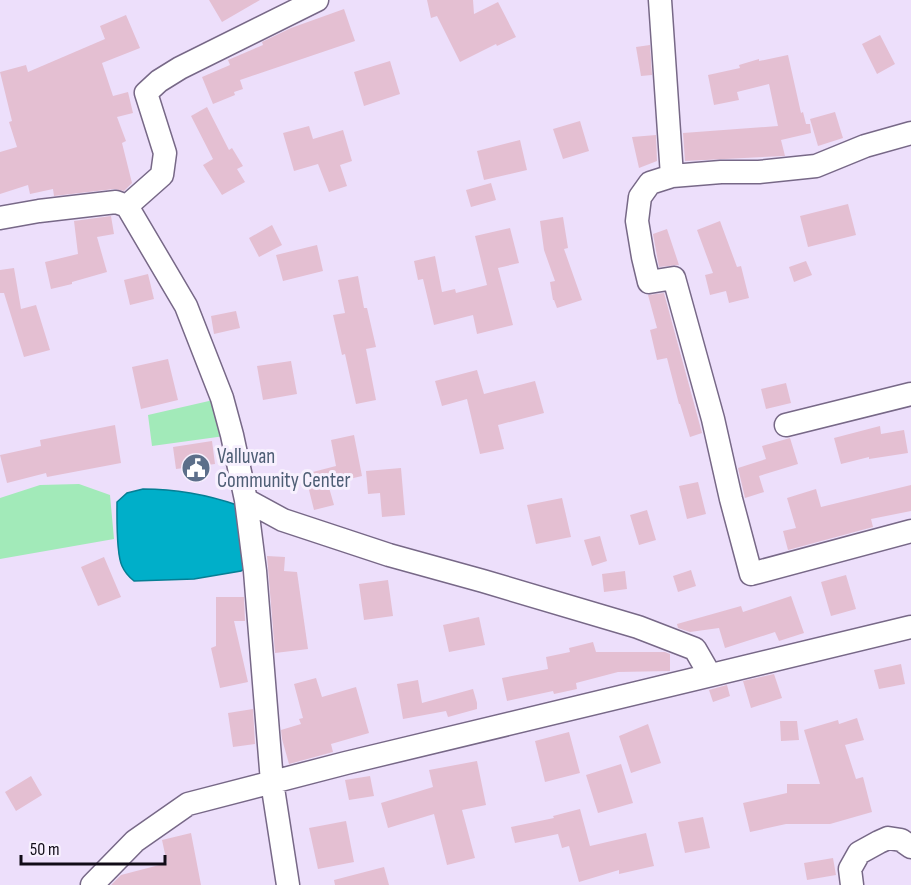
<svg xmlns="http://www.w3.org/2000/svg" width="911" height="885" font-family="'Sofia Sans Condensed',sans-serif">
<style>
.green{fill:#a2eab9}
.water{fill:#00afc9;stroke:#057e94;stroke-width:1.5}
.building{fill:#e4bfd2}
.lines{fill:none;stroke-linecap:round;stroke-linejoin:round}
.street-casing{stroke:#776887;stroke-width:25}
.street{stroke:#fff;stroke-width:22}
.labels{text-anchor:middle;stroke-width:6;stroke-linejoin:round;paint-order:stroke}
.service-label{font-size:21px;fill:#4e5e75;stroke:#f7f0fe;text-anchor:start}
</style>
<rect width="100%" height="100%" fill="#eddffb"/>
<path class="green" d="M222,398l10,37 -80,11 -4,-31z
M79,484l31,11 4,44 -114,20v-61l40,-13z"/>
<path class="water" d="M143,489c32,0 65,6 94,16l11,61 -7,5 -47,8 -60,2c-5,-4 -9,-8 -12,-15 -6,-13 -5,-49 -5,-64l10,-9z"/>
<path class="building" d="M209,0h51l-38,22z
M427,0h46l1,14 24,-12 18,35 -19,9 -1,-2 -36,18 -23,-46 -6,2z
M344,9l11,32 -115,39 3,9 -9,3 1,3 -22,9 -11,-27 28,-12 -2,-5 35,-15 -1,-3 29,-14z
M126,15l14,33 -38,15 11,33 15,-4 5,21 -16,4 9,24 -4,2 10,40 -8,8 -10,-2 -60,7 -1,-7 -23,5 -2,-9 -28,9v-42l17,-5 -8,-25 3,-1 -12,-49 26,-7 2,7 77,-33 -5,-13z
M880,35l15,29 -18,10 -15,-30z
M650,45l2,30 -11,1 -5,-29z
M788,55l13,58 2,-1 3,12h4l1,9 -30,7 4,16h-1l-99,5 -2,-28 95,-7 -9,-42 -32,8 2,8 -25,5 -6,-30 32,-7 -1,-3 20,-6v2z
M390,61l10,33 -36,12 -10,-34z
M207,107l22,43 3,-2 11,18 -6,3 8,13 -23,13 -19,-30 10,-6 -22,-43z
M835,112l8,26 -25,8 -8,-27z
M580,121l9,30 -26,8 -10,-30z
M309,126l4,13 30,-9 9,31 -12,4 7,21 -18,6 -11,-28 -24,7 -11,-38z
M656,135l1,26 -18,7 -7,-31z
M520,140l7,30 -43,10 -7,-29z
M491,183l5,17 -25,7 -5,-17z
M848,204l8,31 -48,12 -8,-31z
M111,216l3,18 -17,3 10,35 -35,10v2l-21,5 -6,-27 33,-8 -4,-33z
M563,217l5,31 -4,1 18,51 -25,8 -3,-8h-1l-3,-18 5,-1 -11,-31 -4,-29z
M720,221l17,46 4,-1 8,32 -20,5 -3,-12 -16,4 -5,-20 8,-2 -16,-43z
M272,225l10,20 -23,12 -10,-19z
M510,228l9,35 -21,5 15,57 -36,9 -4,-19 -39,10 -11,-46 -5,1 -4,-19 21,-5 7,36 13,-3 1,4 31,-8 -12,-49z
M667,229l12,36 -20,2 -6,-33z
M317,245l6,26 -40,10 -7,-26z
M806,261l6,14 -18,7 -5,-15z
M14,268l7,41 15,-4 14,45 -26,7 -20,-64h-4v-23z
M148,274l6,25 -24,6 -6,-25z
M358,276l6,32h3l9,39 -10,2 10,51 -20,4 -11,-50 -3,1 -9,-40 12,-2 -7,-33z
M664,293l38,140 -12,4 -10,-33h-1l-12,-46 -10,2 -7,-30 7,-2 -9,-33z
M236,311l4,17 -26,6 -3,-18z
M168,359l10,41 -37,9 -9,-42z
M291,361l6,33 -34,6 -6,-34z
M477,370l7,24 51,-13 9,32 -46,12 6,24 -24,5 -13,-55 -25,7 -7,-25z
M786,383l5,20 -25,6 -5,-20z
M115,425l6,38 -74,14 -1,-4 -39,10 -7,-28 41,-9 -1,-6z
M880,426l1,8 23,-4 4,23 -39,6v-2l-28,7 -7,-26z
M354,435l8,41 -34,8 6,21 -20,5 -9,-36 31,-8 -5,-26z
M790,438l8,26 -39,12 5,16 -19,6 -7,-30 28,-9 -4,-13z
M212,441l3,23 -39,5 -3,-22z
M401,468l4,47 -23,2 -2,-24 -12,1 -2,-23z
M698,482l8,32 -19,5 -8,-33z
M911,485v26l-40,8 2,8 -85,23 -5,-19 13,-3 -9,-30 29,-9 5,18z
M562,498l9,39 -35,7 -9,-39z
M647,510l9,30 -17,5 -9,-30z
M600,536l7,25 -15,5 -8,-26z
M267,556l18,1 -1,14 13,1 11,77 -33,4z
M104,557l17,40 -23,9 -17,-39z
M691,570l5,16 -18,6 -5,-16z
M625,571l2,18 -23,3 -2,-18z
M846,575l10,34 -25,7 -10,-34z
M388,580l5,36 -29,4 -5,-36z
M791,596l13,37 -25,8 -4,-9 -50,16 -6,-20 -29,4 -12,-4 -1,-4 64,-18 2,6z
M216,597h28l1,24h-11l14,61 -28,6 -9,-40 5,-2z
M479,617l6,28 -36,7 -6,-27z
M593,642l3,10h69l5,2v17l-52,1 -42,11 1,6 -23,5 -1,-3 -46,10 -5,-23 46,-9 -2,-12 24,-5 -1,-4z
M901,664l4,20 -26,5 -5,-19z
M774,674l8,24 -31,10 -8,-27z
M316,678l6,19 34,-10 13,46 -38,11 2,8 -44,12 -7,-25 -1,-9 20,-6 -2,-5 4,-1 -9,-34z
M418,680l4,23 51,-14 4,14v6l-29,8 -2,-6 -43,8 -6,-35z
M727,685l3,11 -17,6 -4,-12z
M253,709l2,35 -22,3 -5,-34z
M857,718l7,22 -19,5 11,34 7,-2 9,35 -42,12h-44l-36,8 -7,-29 44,-10v-9h33l-16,-54 34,-10 1,4z
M780,721h17l2,19 -18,1z
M648,724l13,39 -30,10 -12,-37z
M569,732l11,41 -35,9 -10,-41z
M477,761l9,44 -24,5 13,48 -28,7 -13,-51 -46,14 -7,-25 52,-16 -4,-17z
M621,764l12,39 -35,10 -12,-38z
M31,776l11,19 -26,16 -11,-19z
M370,776l4,20 -25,4 -4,-20z
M580,809l10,37 56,-13 8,33 -35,8v-4l-40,12 -10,-36 -7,2 -4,-14 -43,9 -4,-16 43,-9 -1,-2z
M703,817l7,31 -25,5 -7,-31z
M346,821l8,41 -36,7 -9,-41z
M191,833l10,52h-90l10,-10 46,-12 -5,-23z
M833,858l3,17 -29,5 -3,-17z
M384,867l5,18h-54l-1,-5z"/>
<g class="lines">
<g class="street-casing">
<path id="street" d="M660,0l12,176
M911,133l-46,13 -49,20 -57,6h-38l-49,4 -22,7 -10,14 -3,24 6,36 6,25 25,-4 39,141 18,80 20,75 160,-43
M127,206l35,-31 3,-22 -19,-60 13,-12 21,-13 137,-68
M0,218l39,-7 77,-9 11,4 59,100 36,92 10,37 14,65 9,71 17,211 16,103
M786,425l125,-31
M246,500l37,20 106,35 94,26 155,46 57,22 15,26
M92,885l43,-44 53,-37 158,-41 565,-136
M852,885l-2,-16 9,-16 20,-11 9,-4 13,2 10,7"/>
</g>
<use href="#street" class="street"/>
</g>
<defs>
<g id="civic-disc" transform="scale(1.5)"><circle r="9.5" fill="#5c6f8a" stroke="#f7f0fe"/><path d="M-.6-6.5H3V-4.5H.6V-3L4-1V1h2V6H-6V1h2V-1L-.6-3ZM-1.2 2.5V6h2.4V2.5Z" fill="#fff"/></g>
</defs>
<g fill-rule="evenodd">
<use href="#civic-disc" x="196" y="468"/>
</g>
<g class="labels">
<g class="service-label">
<text x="217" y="463">Valluvan<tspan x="217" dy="24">Community Center</tspan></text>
</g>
</g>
<path d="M21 855v9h144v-9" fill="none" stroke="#110c17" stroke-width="3"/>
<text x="30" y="855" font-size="18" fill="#110c17" stroke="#f7f0fe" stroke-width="4.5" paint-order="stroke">50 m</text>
</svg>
